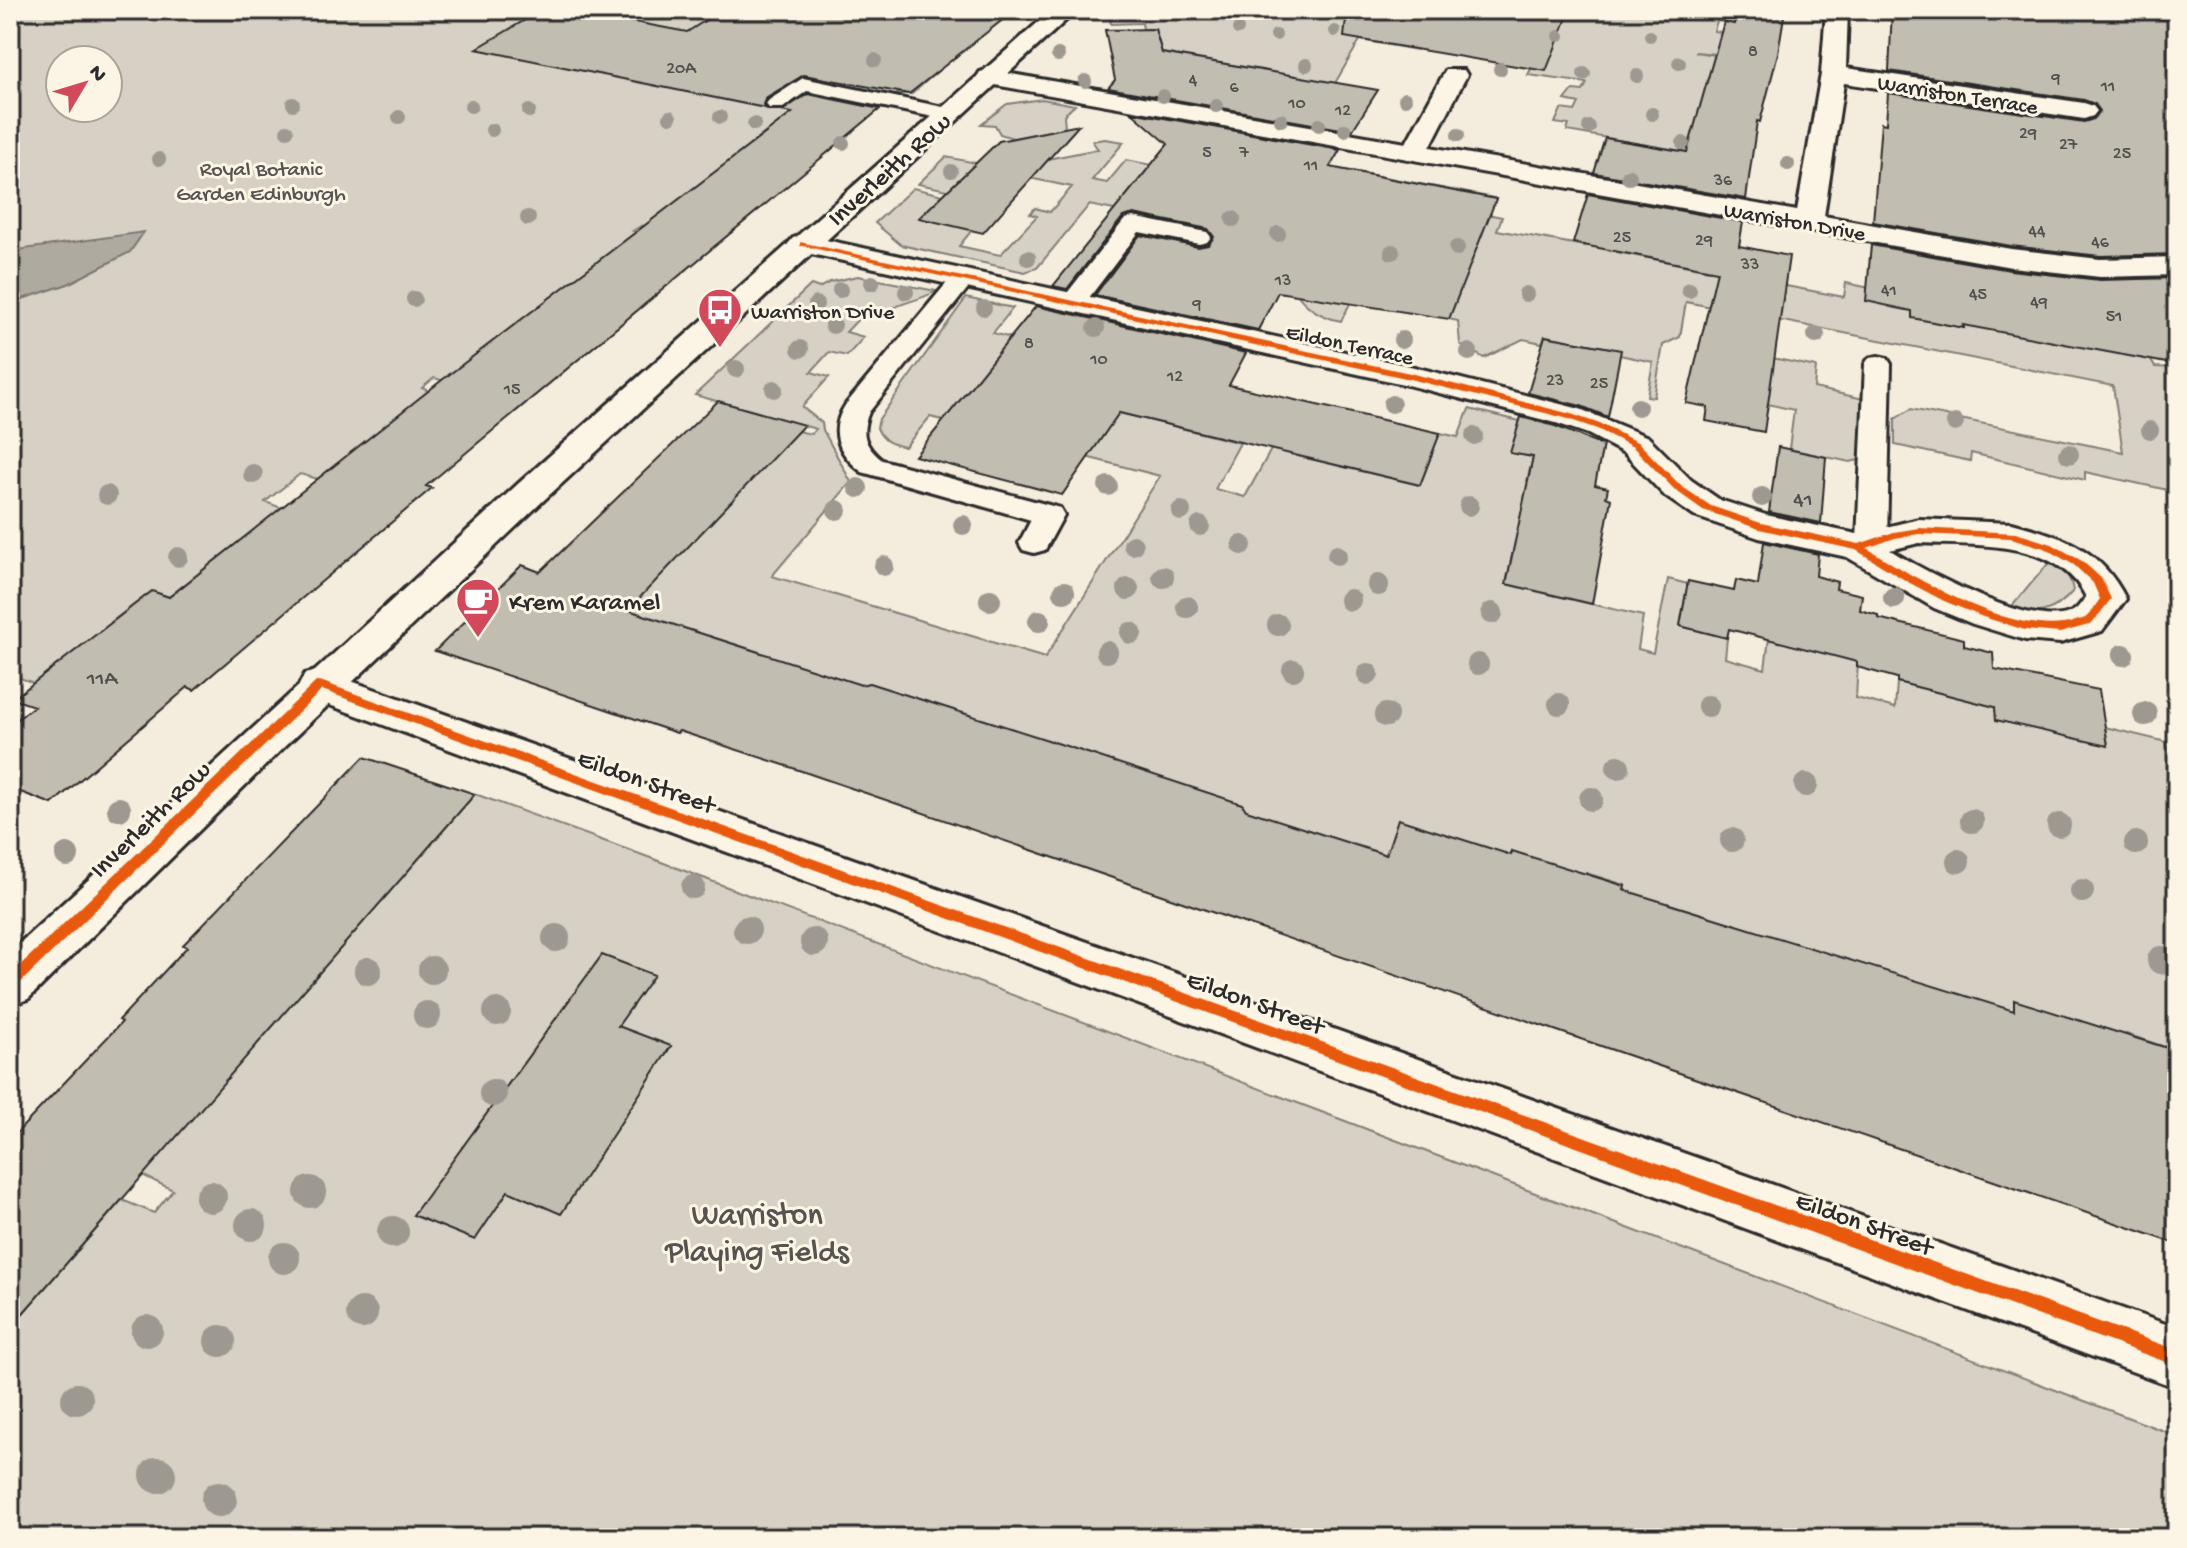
<svg xmlns="http://www.w3.org/2000/svg" width="2187" height="1548" font-family="'Gochi Hand',sans-serif">
<style>
.green{fill:#d6d1c4;stroke:#807e78;stroke-width:2;fill-rule:evenodd}
.water{fill:#afaaa0;stroke:#7a7771;stroke-width:2}
.building{fill:#c2bdb1;stroke:#2b2b2b;stroke-width:2}
.lines{fill:none;stroke-linecap:round;stroke-linejoin:round}
.lane-casing{stroke:#2b2b2b;stroke-width:6}
.street-casing{stroke:#2b2b2b;stroke-width:6}
.secondary-casing{stroke:#2b2b2b;stroke-width:6}
.lane{fill:#fcf5e5;fill-rule:evenodd}
.street{fill:#fcf5e5;fill-rule:evenodd}
.secondary{fill:#fcf5e5;fill-rule:evenodd}
.cycleway-casing{stroke:#fcf5e5;stroke-width:5}
.cycleway{fill:#e8590c;fill-rule:evenodd}
.tree{fill:#9d9990}
.labels{text-anchor:middle;stroke-width:6;stroke-linejoin:round;paint-order:stroke}
.far-number-label{font-size:18px;fill:#51504c}
.far-street-label{font-size:22px;fill:#2b2b2b;stroke:#fcf5e5}
.far-park-label{font-size:22px;fill:#565451;stroke:#fcf5e5}
.far-poi-label{font-size:22px;fill:#2b2b2b;stroke:#fcf5e5;text-anchor:start}
.number-label{font-size:22px;fill:#51504c}
.street-label{font-size:26px;fill:#2b2b2b;stroke:#fcf5e5}
.poi-label{font-size:26px;fill:#2b2b2b;stroke:#fcf5e5;text-anchor:start}
.near-park-label{font-size:32px;fill:#565451;stroke:#fcf5e5}
</style>
<rect width="100%" height="100%" fill="#f4edde"/>
<filter id="ink" filterUnits="userSpaceOnUse"><feTurbulence type="fractalNoise" baseFrequency=".0125" numOctaves="2"/><feDisplacementMap in="SourceGraphic" scale="16" xChannelSelector="R" yChannelSelector="G"/><feConvolveMatrix kernelMatrix="1 2 1 2 8 2 1 2 1" color-interpolation-filters="sRGB"/></filter>
<g filter="url(#ink)">
<path class="green" d="M10,10h996l-94,84h-15l-51,42 -24,7 -55,-12 -115,94 -11,1 -8,5 37,10 -144,86 -10,-3 -71,57 -11,-3 -12,10 9,4 -113,87 -18,-5 -35,28 17,6 -113,89 -17,-6 -41,31 -1,89 -95,-35 -5,3zM60,60h48v48h-48z
M1126,10h359l60,6 24,-5 14,8 21,-4 -8,-5h151l-13,14 -17,-3 -3,10 18,3 16,23 -53,-5 73,11 -81,89 -120,-21 2,-6 -14,-2 6,-14 14,2 4,-8 -14,-3 8,-10 10,1 4,-8 -59,-8 16,-34 -115,-11 -12,20 -57,-10 -26,45 -169,-22 -10,-34h-12l-1,-6 -31,1 -2,-9 11,1z
M1042,99l33,6 -11,10 1,13 -52,10 -13,-4 -5,-9 -14,-1 26,-20z
M1105,139l19,3 -32,38 15,3 19,-23 73,14 141,18 13,-21 141,27 -7,16 15,3 -5,13 88,16 4,-12 28,18 92,18 3,-14 37,23 95,18 2,-14 43,9v15l23,4v7l26,5 5,-6v7l20,4v-7l180,27 12,19 19,1 -11,-18 14,-3v145l-92,-20v8l-114,-27 -1,8 -75,-16v-26l16,-10 212,43 -10,-66 -427,-84 -6,35 -17,8 -9,52 -7,-1 6,-34 -43,-9 1,-5 -66,-12 -3,7 -19,-4 -39,19 -24,-14 -2,-23 -9,-2 12,-31 -258,-39 24,-34 -108,-4 -30,-6 -52,63 -12,4 -124,-27 -26,-22 38,-35 30,7 -23,23 52,12 -13,16 41,9 37,-39 -7,-2 5,-6 15,4 22,-25 -62,-13 -24,24 -68,-14 28,-27 56,11 96,-19 -6,-8z
M858,276l78,15c-20,12 -40,10 -55,27l-18,-4 -17,18 18,5 -17,19 -18,-4 -18,20 18,5 -27,30 20,16 1,7 28,52 -79,94 273,82 115,-182 -230,-59 -25,30c-13,-3 -22,-5 -28,-19l2,-9 87,-121 47,10 -20,25 18,5 96,43 23,34 110,28 -25,46 30,8 40,-73 12,32 123,29 20,-52 18,4 11,-28 51,12 -8,32 21,4 -6,24 22,4 -34,57 -9,42 137,32 -5,33 15,4 15,-74 20,5 -8,42 47,12 -2,20 40,11 6,-47 88,22 -3,54 39,10 2,-26 98,25 2,13 111,25 -3,-18 62,15 10,53v256l-51,-17 2,45 -114,-79 1,43 -146,-76 -202,-64 -51,26 9,-44 -39,-12 -8,33 -66,-55 -9,32 -117,-28 -140,-45 -4,-6 -373,-121 -8,2 -152,-49 -14,5 -78,-25 181,-185 13,3 5,-5 -121,-34 116,-110 8,3 11,-6z
M1292,284l62,12 -13,25c-21,-4 -41,-16 -49,-37z
M1700,343l116,24 -2,21 50,11 -5,61 -9,2 -61,-13 5,-39 -26,-6 -69,-57z
M2051,560c12,9 20,16 22,31 -19,23 -37,24 -65,20z
M475,794l173,63 1529,579v102h-2167v-210l112,-128 32,13 19,-23 -31,-15z"/>
<path class="water" d="M144,232l-14,20 -62,32 -58,19v-52z"/>
<path class="building" d="M542,10h29l116,22 35,-22h293l-106,84 -105,-19 -37,22 -4,7 2,4 -289,-59z
M1347,10h223l-24,61 -202,-34z
M1738,10h47l-7,43 -18,69 -3,-1 -11,78 -152,-26 11,-35 82,14 37,-130 10,2z
M1892,10h208l77,11v233l-77,2 -89,-10 -138,-24 8,-99 5,1 2,-31 196,29 10,-3 6,-8 -5,-7 -11,-4 -195,-29z
M1155,29l7,24 216,37 -26,41 -244,-43 7,-8 -10,-50z
M808,94l72,15 -454,377 6,2 -238,202 -6,-3 -136,117 -42,-16v-63l24,-19 -21,-7 139,-108 17,6 273,-217 350,-267 -11,-2z
M1131,112l209,38 -10,17 166,32 -47,120 -171,-27 -20,38 -163,-35 45,-60 58,12 10,-2 6,-8 -6,-8 -74,-15 -11,3 -56,72 -14,-3 115,-142z
M1079,125l-96,108 -64,-15 80,-77z
M1588,194l155,28 -4,24 50,10 -25,176 -58,-11 2,-14 -22,-4 31,-132 -144,-28z
M1871,245l139,25 90,10 77,-2v87l-214,-40 1,3 -52,-10v-7l-46,-10z
M1036,306l210,47 -17,32 211,48 -20,52 -301,-72 -57,82 -147,-39z
M1545,336l76,14 -13,67 -27,-11 -53,-13z
M718,401l86,24 -176,185 233,75 8,-2 182,58 191,63 4,6 140,45 12,-36 113,36 1,-4 113,35 -1,4 390,121v-11l163,51v193l-1390,-478 -108,-35 -2,2 -242,-82 87,-86 18,7z
M1521,417l34,9 48,19 -8,40 13,3 -2,9 5,2 -19,105 -86,-20 27,-127 -23,-4z
M1778,447l48,10 -5,66 -52,-11z
M1764,542l54,12 -2,22 21,6 -1,7 26,6 -2,15 18,5v3l86,21v7l29,7 1,16 105,21 9,56 -112,-26 -1,-13 -98,-25v-4l-40,-11v-5l-128,-33 -2,9 -47,-12 8,-45 46,10 2,-11 22,5z
M364,757l111,37 -465,534v-188l112,-118 -3,-2 68,-73 -4,-2z
M602,955l52,20 -36,51 53,20 -110,168 -53,-23 -33,49 -62,-25z"/>
<g class="lines">
<g class="lane-casing">
<path id="lane" d="M803,78l145,30 11,6 -11,6 -141,-29 -24,17h-14l-3,-4 3,-4z
M1133,217l74,15 4,5 -4,5 -8,2 -60,-12 -57,75h-18l-4,-5 4,-5 61,-78z
M964,271l9,2 3,5 -107,134c-9,21 -5,34 13,48l178,48 4,7 -19,35 -11,3 -11,-3 -4,-7 12,-23 -169,-48c-24,-18 -34,-41 -16,-68l109,-131z
M1878,356l9,2 4,6 -4,177 -4,7 -11,3 -11,-3 -4,-7 8,-177 4,-6z"/>
</g>
<g class="street-casing">
<path id="street" d="M1826,10h22l-2,58 238,35 9,3 4,5 -4,5 -9,3 -240,-36 -20,133 187,33 89,10 77,-2v18l-77,2 -89,-10 -1022,-183 -9,-2 -3,-5 3,-5 9,-2 417,73 37,-68 3,-5h18l3,5 -37,72 367,64 24,-137z
M803,235l607,131 170,43 68,28 43,43 29,20 46,15 91,19 62,-15 93,4c52,14 88,25 114,76l-24,32 -42,12 -35,-3 -52,-16 -39,-16 -87,-51 -88,-19 -65,-22 -29,-20 -41,-43 -36,-19 -32,-11 -148,-38 -615,-135 -5,-6 5,-6zM1919,543c55,3 138,-5 167,54 -4,4 -8,12 -13,14 -36,22 -150,-41 -183,-61z
M320,670l1857,658v60l-1872,-692 -6,-11 6,-11z"/>
</g>
<g class="secondary-casing">
<path id="secondary" d="M1052,10h25l-532,489 -261,248 -256,252 -18,7v-54l509,-469z"/>
</g>
<use href="#lane" class="lane"/>
<use href="#street" class="street"/>
<use href="#secondary" class="secondary"/>
<g class="cycleway-casing">
<path id="cycleway" d="M800,242l610,131 161,41 32,11 36,18 42,43 30,20 50,17 98,21 35,-12 25,-4 97,5 36,11 30,17 19,17 10,21 -19,25 -32,9 -35,-3 -42,-13 -39,-16 -36,-19 -52,-32 -97,-21 -56,-19 -28,-20 -42,-43 -36,-18 -32,-11 -155,-39 -607,-133h-3zM1919,534l92,4 33,10 30,17 19,18 7,16c-4,5 -9,15 -15,19 -2,1 -10,3 -12,4 -58,16 -157,-43 -206,-74l28,-10z
M320,681l1857,669v16l-1855,-676 -307,298 -5,2v-15l306,-293z"/>
</g>
<use href="#cycleway" class="cycleway"/>
</g>
<g class="tree">
<circle cx="1238" cy="29" r="6"/>
<circle cx="1335" cy="31" r="6"/>
<circle cx="1276" cy="35" r="6"/>
<circle cx="1559" cy="36" r="6"/>
<circle cx="1650" cy="36" r="6"/>
<circle cx="1058" cy="55" r="7"/>
<circle cx="875" cy="60" r="7"/>
<circle cx="1679" cy="63" r="7"/>
<circle cx="1306" cy="65" r="7"/>
<circle cx="1500" cy="69" r="7"/>
<circle cx="1584" cy="74" r="7"/>
<circle cx="1637" cy="76" r="7"/>
<circle cx="1085" cy="81" r="7"/>
<circle cx="1163" cy="96" r="7"/>
<circle cx="1405" cy="99" r="7"/>
<circle cx="293" cy="104" r="7"/>
<circle cx="471" cy="106" r="7"/>
<circle cx="1216" cy="106" r="7"/>
<circle cx="529" cy="111" r="7"/>
<circle cx="1652" cy="114" r="7"/>
<circle cx="399" cy="117" r="7"/>
<circle cx="670" cy="117" r="7"/>
<circle cx="720" cy="117" r="7"/>
<circle cx="1281" cy="120" r="7"/>
<circle cx="754" cy="124" r="7"/>
<circle cx="1319" cy="125" r="7"/>
<circle cx="1589" cy="127" r="7"/>
<circle cx="492" cy="130" r="7"/>
<circle cx="1345" cy="130" r="7"/>
<circle cx="287" cy="131" r="7"/>
<circle cx="1458" cy="135" r="7"/>
<circle cx="843" cy="143" r="7"/>
<circle cx="1683" cy="143" r="7"/>
<circle cx="159" cy="159" r="7"/>
<circle cx="1788" cy="164" r="7"/>
<circle cx="951" cy="171" r="7"/>
<circle cx="1629" cy="177" r="8"/>
<circle cx="528" cy="218" r="8"/>
<circle cx="1233" cy="219" r="8"/>
<circle cx="1278" cy="234" r="8"/>
<circle cx="1457" cy="248" r="8"/>
<circle cx="1392" cy="252" r="8"/>
<circle cx="1028" cy="258" r="8"/>
<circle cx="872" cy="283" r="8"/>
<circle cx="840" cy="290" r="8"/>
<circle cx="1689" cy="290" r="8"/>
<circle cx="906" cy="292" r="8"/>
<circle cx="1526" cy="294" r="8"/>
<circle cx="414" cy="299" r="8"/>
<circle cx="816" cy="304" r="8"/>
<circle cx="984" cy="308" r="8"/>
<circle cx="833" cy="325" r="9"/>
<circle cx="1096" cy="328" r="9"/>
<circle cx="1816" cy="335" r="9"/>
<circle cx="1402" cy="340" r="9"/>
<circle cx="800" cy="349" r="9"/>
<circle cx="1469" cy="352" r="9"/>
<circle cx="736" cy="369" r="9"/>
<circle cx="774" cy="389" r="9"/>
<circle cx="1392" cy="404" r="9"/>
<circle cx="1638" cy="407" r="9"/>
<circle cx="1955" cy="423" r="9"/>
<circle cx="2150" cy="430" r="9"/>
<circle cx="1474" cy="436" r="9"/>
<circle cx="2069" cy="454" r="10"/>
<circle cx="253" cy="474" r="10"/>
<circle cx="1108" cy="486" r="10"/>
<circle cx="858" cy="488" r="10"/>
<circle cx="107" cy="495" r="10"/>
<circle cx="1762" cy="497" r="10"/>
<circle cx="1469" cy="506" r="10"/>
<circle cx="837" cy="510" r="10"/>
<circle cx="1181" cy="511" r="10"/>
<circle cx="963" cy="525" r="10"/>
<circle cx="1200" cy="526" r="10"/>
<circle cx="1133" cy="545" r="10"/>
<circle cx="1242" cy="545" r="10"/>
<circle cx="1337" cy="555" r="10"/>
<circle cx="178" cy="557" r="10"/>
<circle cx="884" cy="566" r="10"/>
<circle cx="1163" cy="577" r="11"/>
<circle cx="1378" cy="585" r="11"/>
<circle cx="1128" cy="589" r="11"/>
<circle cx="1064" cy="592" r="11"/>
<circle cx="1894" cy="598" r="11"/>
<circle cx="990" cy="600" r="11"/>
<circle cx="1350" cy="600" r="11"/>
<circle cx="1187" cy="607" r="11"/>
<circle cx="1492" cy="613" r="11"/>
<circle cx="1039" cy="621" r="11"/>
<circle cx="1278" cy="625" r="11"/>
<circle cx="1131" cy="633" r="11"/>
<circle cx="1107" cy="652" r="11"/>
<circle cx="2123" cy="655" r="11"/>
<circle cx="1478" cy="664" r="11"/>
<circle cx="1293" cy="670" r="11"/>
<circle cx="1368" cy="674" r="11"/>
<circle cx="1559" cy="704" r="11"/>
<circle cx="1708" cy="706" r="11"/>
<circle cx="2145" cy="714" r="12"/>
<circle cx="1386" cy="715" r="12"/>
<circle cx="1618" cy="767" r="12"/>
<circle cx="1806" cy="785" r="12"/>
<circle cx="1591" cy="799" r="12"/>
<circle cx="119" cy="809" r="12"/>
<circle cx="1972" cy="821" r="12"/>
<circle cx="2059" cy="825" r="12"/>
<circle cx="1732" cy="840" r="12"/>
<circle cx="2136" cy="843" r="12"/>
<circle cx="67" cy="855" r="12"/>
<circle cx="1958" cy="861" r="12"/>
<circle cx="693" cy="887" r="12"/>
<circle cx="2082" cy="891" r="12"/>
<circle cx="747" cy="930" r="14"/>
<circle cx="556" cy="938" r="14"/>
<circle cx="814" cy="942" r="14"/>
<circle cx="2161" cy="960" r="14"/>
<circle cx="432" cy="970" r="14"/>
<circle cx="368" cy="971" r="14"/>
<circle cx="497" cy="1012" r="14"/>
<circle cx="427" cy="1015" r="14"/>
<circle cx="493" cy="1093" r="14"/>
<circle cx="310" cy="1192" r="16"/>
<circle cx="211" cy="1197" r="16"/>
<circle cx="251" cy="1225" r="16"/>
<circle cx="393" cy="1232" r="16"/>
<circle cx="284" cy="1258" r="16"/>
<circle cx="362" cy="1313" r="16"/>
<circle cx="147" cy="1331" r="16"/>
<circle cx="220" cy="1341" r="16"/>
<circle cx="77" cy="1399" r="16"/>
<circle cx="158" cy="1475" r="18"/>
<circle cx="219" cy="1499" r="18"/>
</g>
</g>
<defs>
<g id="bus-pin" transform="scale(2.3)"><path d="M0 17L-7.5 6A9.5 9.5 0 1 1 7.5 6Z" fill="#d1495b" stroke="#fcf5e5"/><path d="M-5-6H5V4H4V6H2V4H-2V6H-4V4H-5ZM-3.5-4V0h7V-4ZM-3.5 1.2v1.5H-2V1.2ZM2 1.2v1.5H3.5V1.2Z" fill="#fff"/></g>
<g id="cafe-pin" transform="scale(2.3)"><path d="M0 17L-7.5 6A9.5 9.5 0 1 1 7.5 6Z" fill="#d1495b" stroke="#fcf5e5"/><path d="M-5.5-4.5H6V0H3Q3 3.5 0 3.5H-2.5Q-5.5 3.5-5.5 0ZM3-3.2v2h1.7v-2ZM-6 4.5H4V6H-6Z" fill="#fff"/></g>
</defs>
<g fill-rule="evenodd">
<use href="#bus-pin" x="720" y="310"/>
<use href="#cafe-pin" x="478" y="600"/>
</g>
<g class="labels">
<g class="far-number-label">
<text x="1753" y="56">8</text>
<text x="681" y="73">20A</text>
<text x="2056" y="83">9</text>
<text x="1193" y="85">4</text>
<text x="2108" y="91">11</text>
<text x="1234" y="92">6</text>
<text x="1297" y="108">10</text>
<text x="1343" y="115">12</text>
<text x="2028" y="138">29</text>
<text x="2068" y="149">27</text>
<text x="1207" y="157">5</text>
<text x="1244" y="157">7</text>
<text x="2122" y="158">25</text>
<text x="1311" y="170">11</text>
<text x="1723" y="185">36</text>
<text x="2037" y="236">44</text>
<text x="1622" y="242">25</text>
<text x="1704" y="245">29</text>
<text x="2100" y="247">46</text>
<text x="1750" y="269">33</text>
<text x="1283" y="285">13</text>
<text x="1889" y="295">41</text>
<text x="1978" y="299">45</text>
<text x="2039" y="307">49</text>
<text x="1197" y="309">9</text>
<text x="2114" y="321">51</text>
<text x="1029" y="348">8</text>
<text x="1099" y="364">10</text>
<text x="1175" y="381">12</text>
<text x="1555" y="385">23</text>
<text x="1599" y="388">25</text>
<text x="512" y="394">15</text>
</g>
<g class="far-street-label">
<text transform="translate(1958 93) rotate(9)" y="8">Warriston Terrace</text>
<text transform="translate(1795 220) rotate(10)" y="8">Warriston Drive</text>
<text transform="translate(1350 343) rotate(12)" y="8">Eildon Terrace</text>
</g>
<g class="far-park-label">
<text x="261" y="175">Royal Botanic<tspan x="261" dy="25">Garden Edinburgh</tspan></text>
</g>
<g class="far-poi-label">
<text x="751" y="318">Warriston Drive</text>
</g>
<g class="number-label">
<text x="1803" y="505">41</text>
<text x="102" y="684">11A</text>
</g>
<g class="street-label">
<text transform="translate(888 168) rotate(-42)" y="9">Inverleith Row</text>
<text transform="translate(647 780) rotate(20)" y="9">Eildon Street</text>
<text transform="translate(149 818) rotate(-44)" y="9">Inverleith Row</text>
<text transform="translate(1256 1001) rotate(20)" y="9">Eildon Street</text>
<text transform="translate(1865 1222) rotate(20)" y="9">Eildon Street</text>
</g>
<g class="poi-label">
<text x="509" y="609">Krem Karamel</text>
</g>
<g class="near-park-label">
<text x="757" y="1223">Warriston<tspan x="757" dy="37">Playing Fields</tspan></text>
</g>
</g>
<rect width="2187" height="1548" fill="none" stroke="#fcf5e5" stroke-width="40"/>
<rect x="20" y="20" width="2147" height="1508" fill="none" stroke="#2b2b2b" stroke-width="3" filter="url(#ink)"/>
<g transform="translate(84 84) rotate(52)"><circle r="38" fill="#fcf5e5" stroke="#a8a49b" stroke-width="2"/>
<path d="M0-6L14 30L0 20L-14 30Z" fill="#d1495b"/>
<text y="-12" font-size="22" font-weight="bold" text-anchor="middle" fill="#2b2b2b">N</text>
</g>
</svg>
